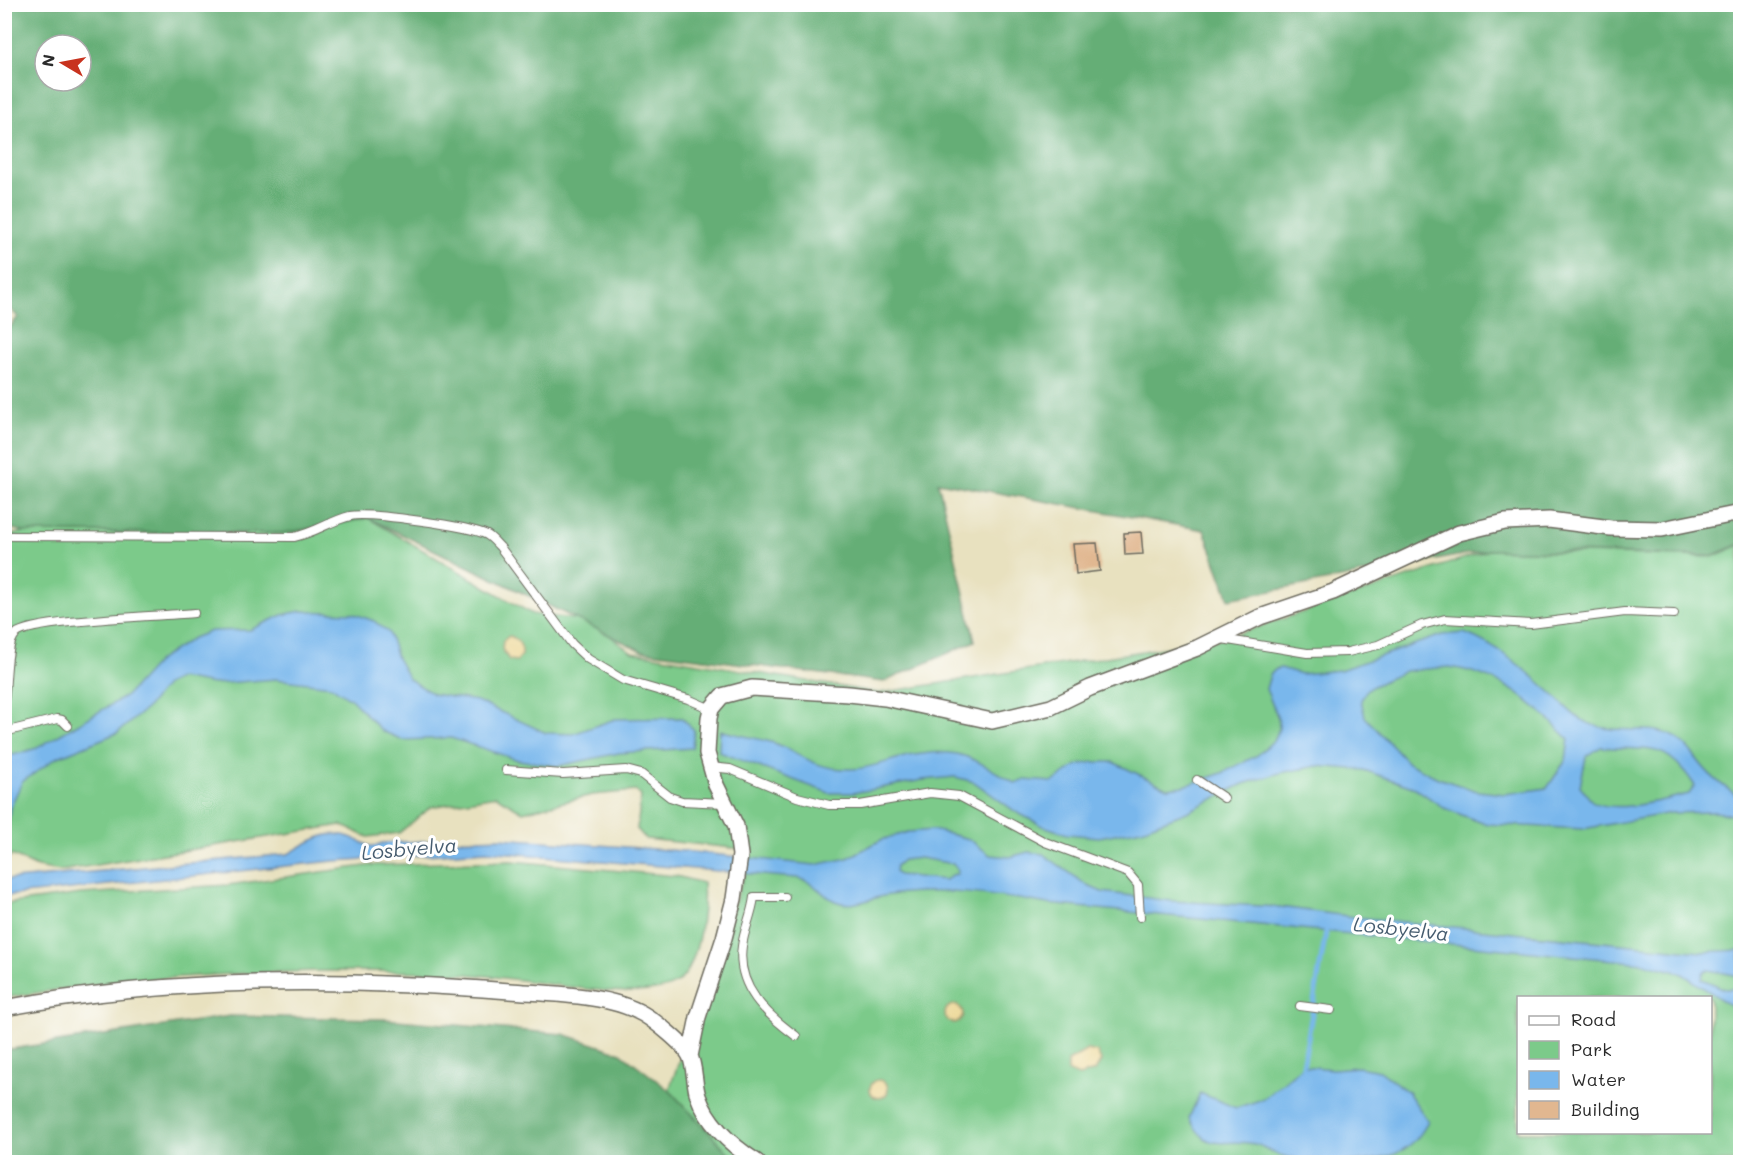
<svg xmlns="http://www.w3.org/2000/svg" width="1745" height="1167" font-family="Mali,sans-serif">
<style>
.green{fill:#7cca8a;stroke:#547a5a;stroke-width:1.5;fill-rule:evenodd}
.forest{fill:#65ae76;stroke:#486c50;stroke-width:1.5;fill-rule:evenodd}
.sand{fill:#eeda9e;stroke:#8c8264;stroke-width:1.5}
.water{fill:#79b7ec;stroke:#52718c;stroke-width:1.5;fill-rule:evenodd}
.lines{fill:none;stroke-linecap:round;stroke-linejoin:round}
.stream{stroke:#79b7ec;stroke-width:5}
.building{fill:#e1b790}
.service-casing{stroke:#6d6b5f;stroke-width:10}
.minor-casing{stroke:#6d6b5f;stroke-width:18}
.service{stroke:#fff;stroke-width:8}
.minor{stroke:#fff;stroke-width:15}
.labels{text-anchor:middle;stroke-width:6;stroke-linejoin:round;paint-order:stroke}
.water-label{font-size:20px;font-style:italic;fill:#465c6f;stroke:#fff}
</style>
<rect width="100%" height="100%" fill="#fff"/>
<filter id="ink" filterUnits="userSpaceOnUse"><feTurbulence type="fractalNoise" baseFrequency=".0167" numOctaves="2"/><feDisplacementMap in="SourceGraphic" scale="12" xChannelSelector="R" yChannelSelector="G"/><feConvolveMatrix kernelMatrix="1 2 1 2 8 2 1 2 1" color-interpolation-filters="sRGB"/></filter>
<filter id="wash" filterUnits="userSpaceOnUse"><feTurbulence type="fractalNoise" baseFrequency=".008" numOctaves="4" result="noise"/><feDisplacementMap in="SourceGraphic" scale="24" xChannelSelector="R" yChannelSelector="G"/><feGaussianBlur stdDeviation="1.35" result="paint"/><feColorMatrix in="noise" values="0 0 0 0 0 0 0 0 0 0 0 0 0 0 0 0 0 1.4 0 .05"/><feComposite in="paint" operator="in"/></filter>
<g filter="url(#wash)">
<rect width="100%" height="100%" fill="#e8e1bf"/>
<path class="green" d="M368,518l164,96 58,7 42,31 247,41 346,-55 264,-88 223,7 28,-12v617h-1003l-68,-72 84,-240 -107,-11 -9,-10 4,-33 -5,-5 -44,4 -69,17 -27,-16 -65,11 -32,26 -31,4 -27,-12 -281,46 -23,-4 -25,-12 -7,5v-324l19,-4 260,1zM1518,998h192v134h-192z
M512,861l164,15 27,7c2,25 -4,83 -25,99 -30,22 -129,1 -166,-3 -60,-8 -117,-8 -177,-8 -111,1 -221,8 -330,27v-94l76,-10 147,-9 144,-20z"/>
<path class="forest" d="M4,5h1736v539l-29,12 -222,-6 -260,49 -25,-69 -266,-48 37,159 -91,41 -242,-31 -274,-133 -84,15 -260,-1 -19,-5v-194l13,-16 -14,-14zM45,45h36v36h-36z
M230,1016l155,3 178,15 58,19 48,37 68,72h-732v-112z"/>
<path class="sand" d="M509,636c9,2 14,10 13,19l-5,6 -8,-1 -7,-11 1,-8z
M945 1014a9 9 0 1 1 18 0a9 9 0 1 1-18 0Z
M1087,1050l10,2 4,9 -6,10 -16,5 -11,-4v-11z
M870 1089a9 9 0 1 1 18 0a9 9 0 1 1-18 0Z"/>
<path class="water" d="M301,611l51,2 22,8 15,12 8,25 12,21 24,15 44,7 69,32 27,1 42,-15 67,-1 12,12 -2,18 -73,5 -61,13 -40,-6 -67,-22 -48,2 -21,-9 -30,-31 -21,-14 -55,-7 -63,5 -33,-6 -14,7 -19,23 -30,25 -61,25 -34,24 -12,26 -5,49 -1,-103 9,1 24,-7 89,-52 33,-36 34,-22 18,-7 39,-1 32,-15z
M1464,633c35,13 62,37 90,62 7,7 15,16 23,22 34,23 67,4 97,20 15,8 20,20 31,32 10,12 23,20 35,29v18l-25,-4 -44,1 -88,16 -98,-5 -41,-16 -29,-20 -51,-18 -47,-4 -37,7 -37,11 -56,28 -45,17 -43,8 -32,-3 -24,-8 -27,-14 -42,-30 -19,-5 -32,3 -70,13h-24l-110,-41 1,-22c18,6 37,7 54,13 30,11 39,27 77,26 18,0 36,-8 53,-12 57,-12 65,0 111,26l9,-3 29,2 24,-17 17,-3h19l54,26 17,-2 38,-13 36,-18 17,-16 4,-11 -1,-10 -12,-29 4,-14 6,-6 5,-1 20,6 39,-4 102,-35zM1449,667c55,8 82,35 120,72l-3,21 -19,28 -42,6 -28,-3 -39,-13 -30,-15 -43,-46 -4,-17 6,-11 38,-18zM1601,747c49,5 64,-8 94,39l-6,8c-23,5 -76,21 -97,7 -4,-3 -8,-11 -12,-15l6,-29z
M933,830l36,9 21,16 20,2 18,-5 15,2 45,32 14,6 69,9 109,6 75,10 346,35 39,-2v26l-32,-6 -5,3 -1,6 23,10h13l2,-6v29l-59,-39 -37,-10 -596,-59c-51,-9 -107,-17 -159,-9 -17,2 -36,14 -54,6 -14,-6 -21,-20 -38,-23l-311,-27 -152,10 -329,35 -1,-16 284,-26c19,-11 39,-26 62,-17 8,3 14,7 22,10l10,-4 118,-5 183,13 132,14 33,-7 33,-18 27,-8zM920,858l33,6 5,6 -1,4 -6,1 -5,5 -47,-5 -4,-3 1,-6 7,-6z
M1303,1066l30,3 25,-2 22,4 28,21 20,29c-20,45 -70,42 -112,39 -11,-1 -25,-1 -36,-5 -9,-2 -16,-9 -25,-11 -34,-7 -45,12 -66,-26l11,-25 36,15 27,-9z"/>
<g class="lines">
<path class="stream" d="M1303,1066l24,-140
M1297,1162l2,-4"/>
</g>
<g id="blocks">
<path class="building" d="M1141,532l2,22 -18,1 -1,-22z
M1097,543l3,28 -24,3 -3,-30z"/>
</g>
</g>
<g filter="url(#ink)">
<use href="#blocks" fill-opacity="0" stroke="#6d6b5f" stroke-width="1.5"/>
<g class="lines">
<g class="service-casing">
<path id="service" d="M4,536l290,1c21,-4 36,-16 56,-21 18,-4 120,10 137,19 5,3 9,8 13,12l72,97 16,15 35,21 65,19 23,10
M1222,639l85,14 41,-1 30,-7 44,-20 23,-6 86,5 94,-12 49,2
M4,701c3,-15 1,-58 12,-67 14,-14 149,-18 178,-21
M4,732l53,-13 5,1 6,6
M710,767l20,2 67,28 32,8h31l70,-12 29,3 86,46 83,31 10,12 2,32
M506,770l57,4 63,-4 15,4 29,23 12,4 42,2
M1197,780l27,18
M785,897h-31c-2,17 -10,33 -12,49 -6,41 24,68 54,90
M1300,1006l31,4"/>
</g>
<g class="minor-casing">
<path id="minor" d="M4,1008c167,-31 338,-30 506,-17 40,3 98,3 133,23 12,7 41,30 47,42 5,11 4,28 8,40 10,29 34,50 59,66
M690,1056l8,-39 26,-79 10,-39 6,-44 -4,-29 -20,-41 -9,-32 2,-35 2,-9 11,-13 30,-8 97,6 36,4 107,23 59,-14 39,-19 107,-40 63,-31 73,-25 126,-59 46,-11 44,-2 62,8 51,1 78,-16"/>
</g>
<use href="#service" class="service"/>
<use href="#minor" class="minor"/>
</g>
</g>
<g class="labels">
<g class="water-label">
<text transform="translate(409 849) rotate(-5)" y="7">Losbyelva</text>
<text transform="translate(1401 929) rotate(6)" y="7">Losbyelva</text>
</g>
</g>
<rect width="1745" height="1167" fill="none" stroke="#fff" stroke-width="24"/>
<rect x="1517" y="996" width="195" height="138" fill="#ffffff" stroke="#aaaaaa" stroke-width="1.5"/>
<rect x="1529" y="1016" width="30" height="9" fill="#ffffff" stroke="#aaaaaa" stroke-width="1.5"/>
<text x="1571" y="1026" font-size="18" fill="#2b2b2b">Road</text>
<rect x="1529" y="1041" width="30" height="18" fill="#7cca8a" stroke="#aaaaaa" stroke-width="1.5"/>
<text x="1571" y="1056" font-size="18" fill="#2b2b2b">Park</text>
<rect x="1529" y="1071" width="30" height="18" fill="#79b7ec" stroke="#aaaaaa" stroke-width="1.5"/>
<text x="1571" y="1086" font-size="18" fill="#2b2b2b">Water</text>
<rect x="1529" y="1101" width="30" height="18" fill="#e1b790" stroke="#aaaaaa" stroke-width="1.5"/>
<text x="1571" y="1116" font-size="18" fill="#2b2b2b">Building</text>
<g transform="translate(63 63) rotate(280)"><circle r="28" fill="#ffffff" stroke="#aaaaaa" stroke-width="1.5"/>
<path d="M0-4.5L10 22L0 15L-10 22Z" fill="#c8321e"/>
<text y="-9" font-size="16" font-weight="bold" text-anchor="middle" fill="#2b2b2b">N</text>
</g>
</svg>
